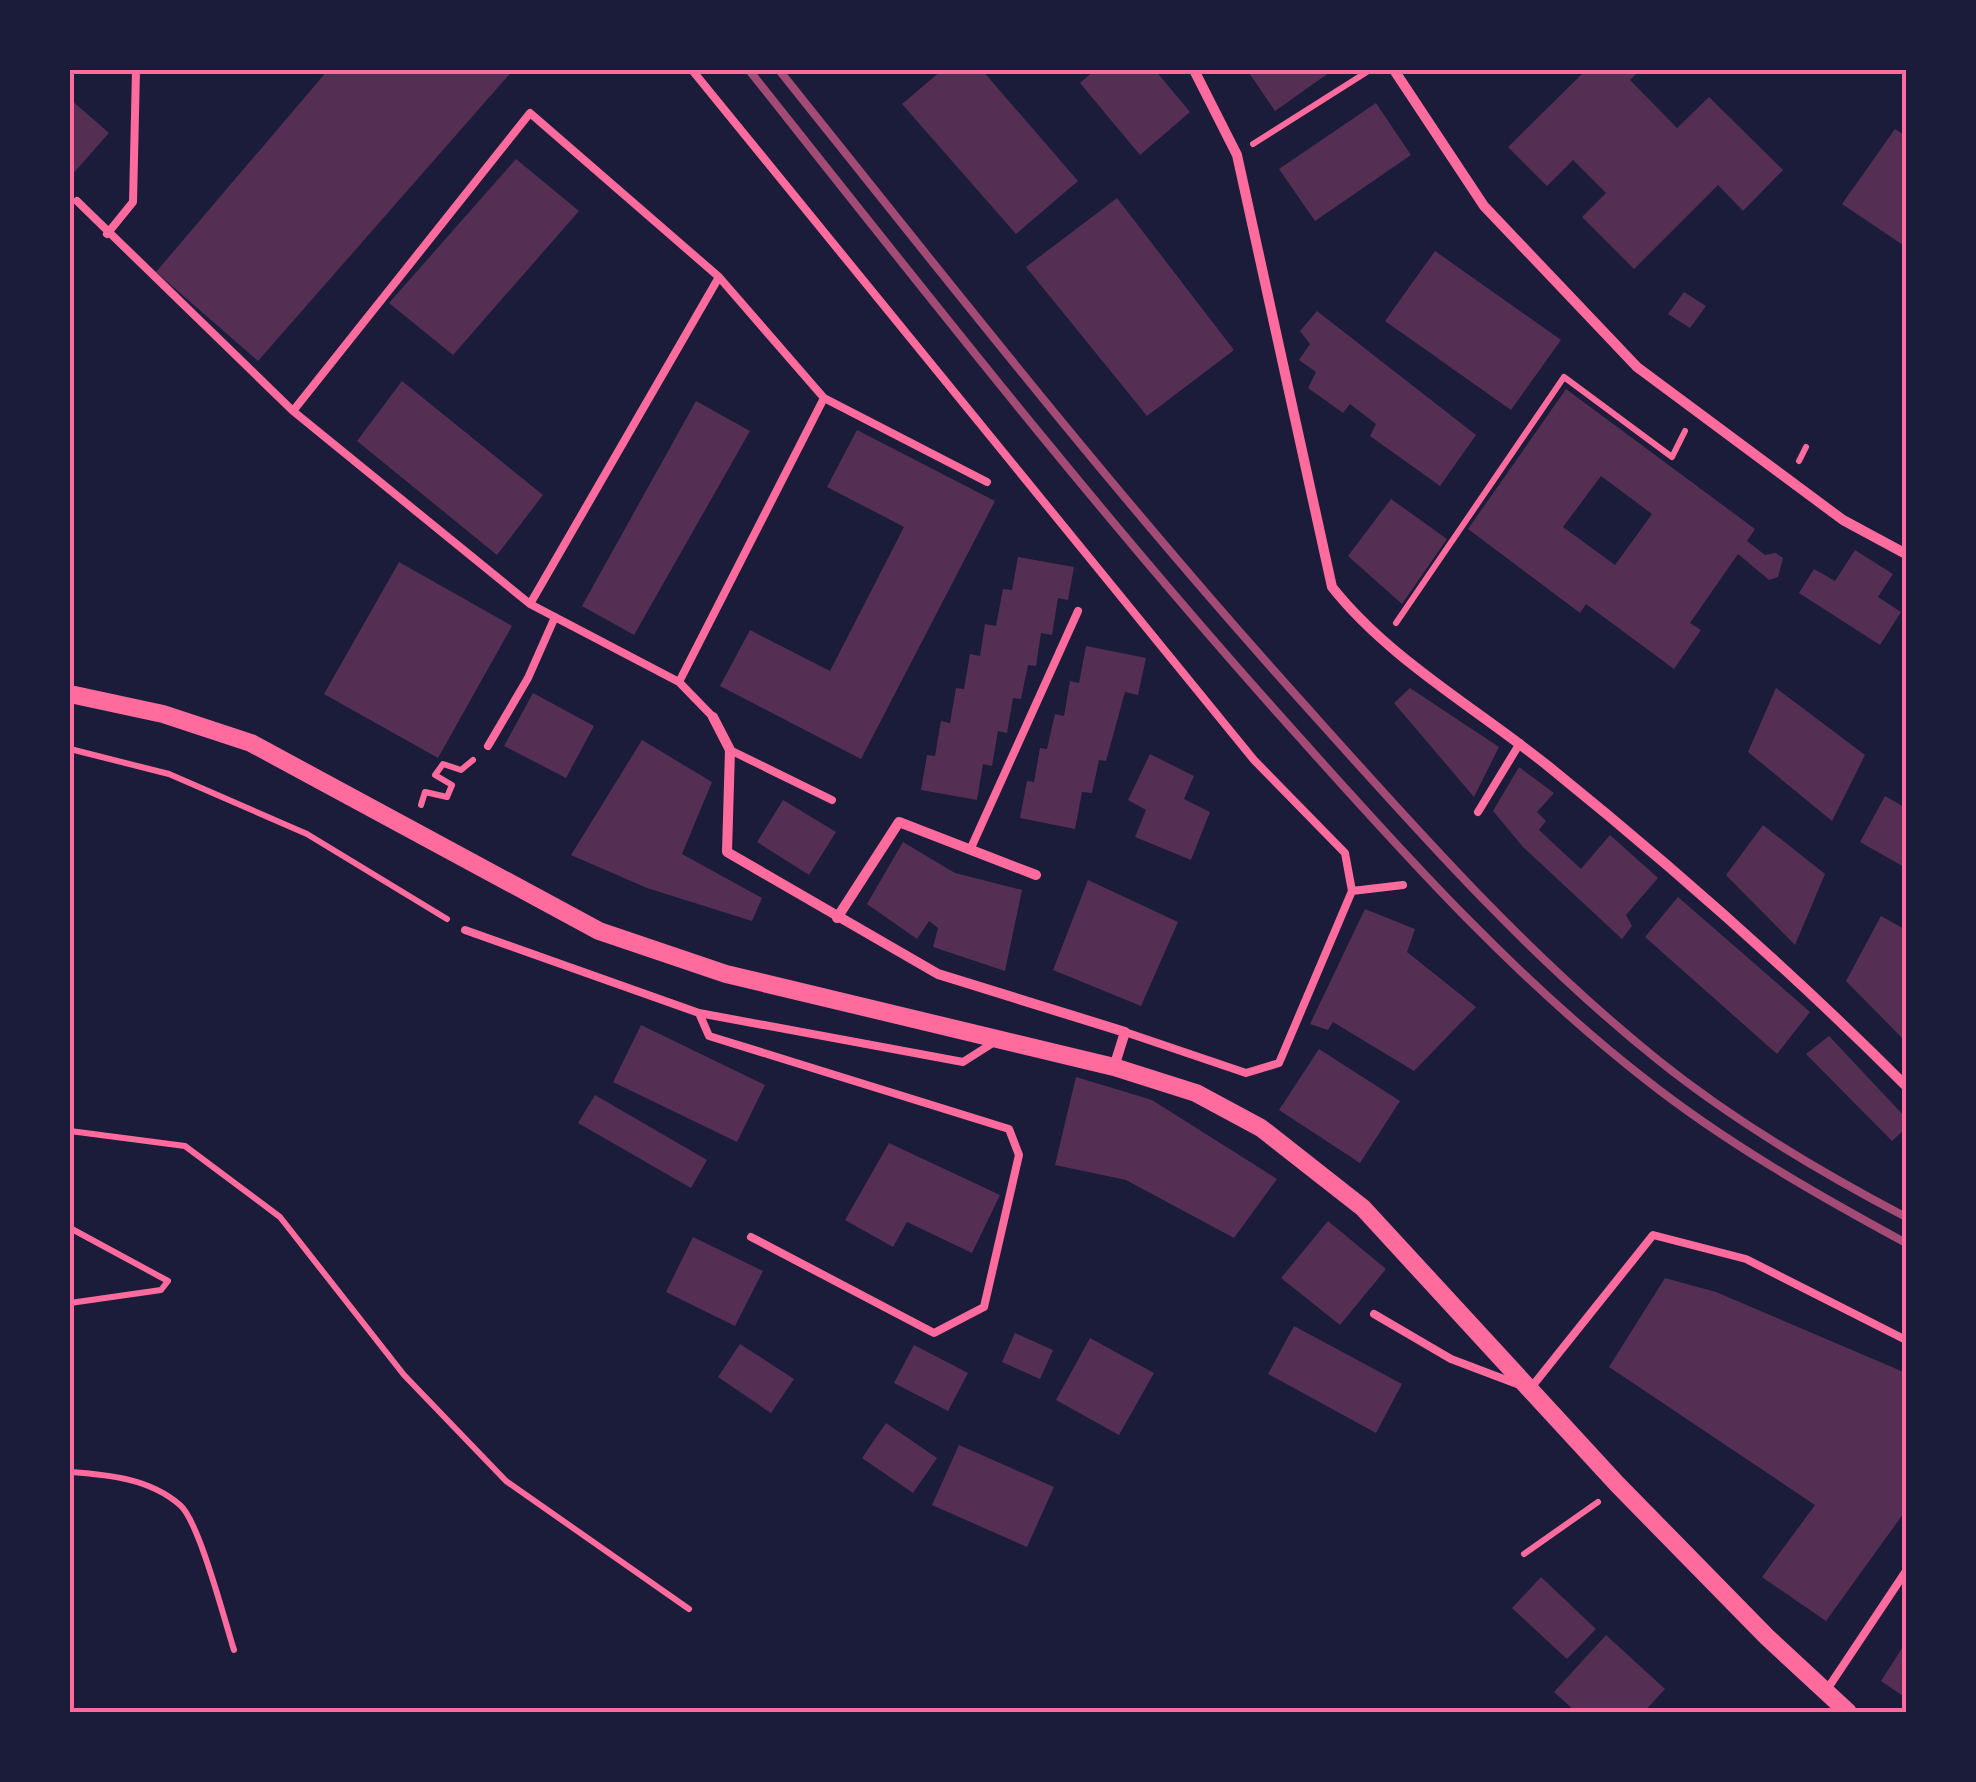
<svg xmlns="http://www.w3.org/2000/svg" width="1976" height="1782" font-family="'Sofia Sans Condensed',sans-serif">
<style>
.building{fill:#542f53;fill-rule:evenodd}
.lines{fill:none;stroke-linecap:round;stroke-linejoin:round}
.path{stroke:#ff6b9d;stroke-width:6}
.service{stroke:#ff6b9d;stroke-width:8}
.minor{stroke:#ff6b9d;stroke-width:10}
.tertiary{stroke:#ff6b9d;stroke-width:18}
.rail{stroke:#a44b75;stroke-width:8}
.neatline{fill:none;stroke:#ff6b9d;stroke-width:4}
</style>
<rect width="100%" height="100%" fill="#1b1b3a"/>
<path class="building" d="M328,70h185l-255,291 -102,-89z
M942,70h40l96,111 -62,53 -114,-130z
M1095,70h60l35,42 -50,43 -60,-72z
M1247,70h86l-58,41z
M1586,70h54l-10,10 47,48 32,-31 74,73 -40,41 -25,-26 -84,84 -52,-52 24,-24 -33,-33 -26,26 -39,-39z
M70,99l39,34 -39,44z
M1376,103l35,52 -96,66 -36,-52z
M1895,129l11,7v111l-64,-43z
M516,159l63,52 -126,144 -64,-52z
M1117,198l117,152 -87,66 -121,-149z
M1435,251l126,89 -50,70 -126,-89z
M1684,292l22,14 -16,22 -22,-14z
M1317,311l159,124 -36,51 -70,-50 6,-12 -26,-20 -7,9 -35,-25 8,-16 -17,-12 11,-16 -10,-13z
M402,381l141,114 -46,60 -140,-114z
M1566,389l189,140 -8,12 18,14 11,-2 7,5 -5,19 -9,3 -31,-26 -48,69 11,7 -27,39 -88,-65 -6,9 -112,-84zM1601,476l51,38 -37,51 -52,-38z
M696,401l54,30 -116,204 -52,-29z
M857,430l138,71 -134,258 -141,-73 30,-56 80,41 74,-144 -77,-40z
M1391,499l56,40 -45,65 -54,-48z
M1855,550l38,24 -15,23 23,15 -21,33 -81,-52 15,-24 21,12z
M1018,557l56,10 -6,33 -10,-2 -6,37 -11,-2 -5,33 -8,-1 -7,34 -8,-1 -6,35 -9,-2 -6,35 -9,-2 -6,36 -56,-10 6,-35 8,1 6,-35 9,2 6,-35 8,1 6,-35 10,2 5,-32 11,2 7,-37 9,1z
M399,562l113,64 -74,132 -114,-64z
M1086,646l60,12 -8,37 -13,-3 -19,69 -7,-1 -7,33 -10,-1 -7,37 -55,-11 7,-37 7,1 6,-34 7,1 8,-35 9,2 6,-35 9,2z
M1410,688l89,59 -25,50 -80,-94z
M1776,688l89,67 -33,66 -84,-69z
M533,693l61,33 -28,52 -62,-32z
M642,740l70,42 -30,72 80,44 -10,23 -105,-33 -76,-33z
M1150,754l44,22 -10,23 26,13 -19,48 -56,-23 11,-27 -18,-10z
M1519,767l35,26 -17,19 9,9 -7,9 42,39 29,-34 48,43 -32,37 6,11 -10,13 -99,-92 -30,-36z
M1885,796l21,12v60l-46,-26z
M783,800l53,32 -27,43 -52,-33z
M1763,825l62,49 -30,71 -69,-70z
M903,842l52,31 67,17 -17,81 -72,-24 5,-19 -9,-7 -12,18 -50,-35z
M1088,880l90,42 -37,84 -88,-36z
M1678,897l132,115 -33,42 -132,-117z
M1365,909l50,20 -8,23 69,55 -62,64 -81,-49 -5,8 -18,-6z
M1881,916l25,14v112l-60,-61z
M641,1025l124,60 -28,57 -124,-60z
M1829,1036l77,82v10l-14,13 -86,-87z
M1319,1049l81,52 -40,62 -81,-53z
M1076,1077l76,23 125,79 -43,59 -108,-58 -71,-15z
M595,1095l112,65 -16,28 -113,-65z
M889,1143l111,52 -28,58 -65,-31 -14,25 -48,-27z
M1328,1221l58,48 -46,56 -59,-47z
M693,1237l70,34 -28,55 -69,-34z
M1665,1278l51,14 190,81v137l-80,111 -64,-44 53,-72 -206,-138z
M1294,1326l108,58 -26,49 -108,-59z
M1015,1333l38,17 -13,29 -38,-17z
M1090,1338l64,35 -35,62 -63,-35z
M740,1344l54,35 -23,34 -53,-36z
M914,1345l54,28 -20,38 -54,-28z
M886,1423l51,35 -24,35 -51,-35z
M959,1445l95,42 -27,60 -95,-42z
M1541,1577l55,52 -29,30 -55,-51z
M1606,1635l59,54 -21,23h-68l-22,-20z
M1906,1642v56l-25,-17z"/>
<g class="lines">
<path class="path" d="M1253,144l117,-74
M1799,461l7,-14
M1396,623l168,-246 108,80 13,-26
M70,749l99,25 138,60 140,85
M421,805l4,-13 22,5 5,-12 -17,-10 8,-11 18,6 12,-10
M70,1131l115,15 95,71 124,158 102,106 183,128
M70,1228l98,53 -7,9 -91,13
M70,1472c38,3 79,6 110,33 19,16 45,117 54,145
M1524,1554l74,-52"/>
<path class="service" d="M692,70l562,690 91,93 7,38 -73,172 -33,10 -121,-41
M77,201l216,210
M107,234l26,-32 3,-132
M824,398l163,84
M530,604l189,-327
M679,682l145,-284 -105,-121 -189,-164 -237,298 237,193 149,78 34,35
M488,746l40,-68 27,-61
M730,750l102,50
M1478,812l42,-69
M970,850l108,-239
M1352,891l51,-6
M465,930l234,83
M751,1237l183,96 50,-26 35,-152 -10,-26 -300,-93 -10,-23 264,49 33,-21
M1374,1314l77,45 66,25
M1530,1389l123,-154 93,24 160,81
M1826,1691l80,-120"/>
<path class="minor" d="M1194,70l43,85 95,432c57,72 144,121 216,179 125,101 244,206 358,320
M1394,70l90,136 153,161 206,153 63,34
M713,717l17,33 -3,102 211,122 187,58 -11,35
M837,918l62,-96 137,53"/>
<path class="tertiary" d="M70,694l93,20 88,29 348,188 127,43 388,93 82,26 65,35 102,80 254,276 150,153 81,75"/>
<path class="rail" d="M749,70c180,227 358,454 552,669 108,121 216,240 344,340 81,64 171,115 261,164
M779,70c171,214 340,429 524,633 112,125 224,252 355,357 76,61 162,112 248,157"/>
</g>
<rect width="1976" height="1782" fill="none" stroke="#1b1b3a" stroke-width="145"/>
<rect x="72" y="72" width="1832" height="1638" class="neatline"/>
</svg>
